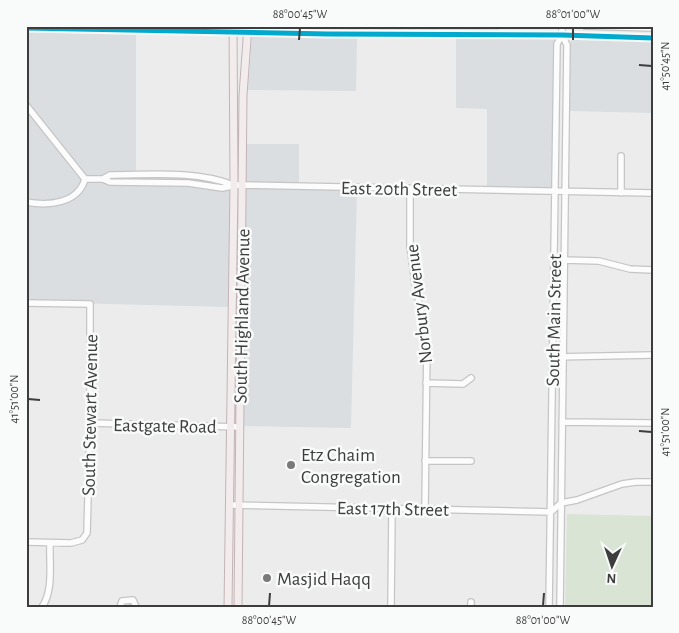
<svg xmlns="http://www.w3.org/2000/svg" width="679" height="633" font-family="'Alegreya Sans',sans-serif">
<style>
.built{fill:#dadee1}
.green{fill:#d9e4d4}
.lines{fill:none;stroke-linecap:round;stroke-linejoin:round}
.minor-casing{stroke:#c5c5c5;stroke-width:8}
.major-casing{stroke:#c2b4b6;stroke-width:9}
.minor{stroke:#fcfcfc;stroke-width:5.5}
.major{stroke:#f3ecec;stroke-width:7}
.bus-1-casing{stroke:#f9fafa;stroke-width:9}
.bus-1{stroke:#00a9ce;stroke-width:5}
.ticks{fill:none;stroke:#3d3d3d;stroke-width:2}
.poi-dot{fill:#7a7a7a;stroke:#f9fafa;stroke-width:2}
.labels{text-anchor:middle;stroke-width:5;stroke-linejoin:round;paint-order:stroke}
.street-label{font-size:19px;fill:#3d3d3d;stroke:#f9fafa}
.poi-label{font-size:19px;fill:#3d3d3d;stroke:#f9fafa;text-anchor:start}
.neatline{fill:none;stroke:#3d3d3d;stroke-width:2}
.ticks-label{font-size:12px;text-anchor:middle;fill:#3d3d3d}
</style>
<rect width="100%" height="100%" fill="#ececec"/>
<path class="built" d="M26,32l110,3v136l59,1 35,8 -1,127 -203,-5z
M252,36l105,1 -1,54 -108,-1z
M456,37l99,1 -3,157 -65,-1v-85l-31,-1z
M571,40l82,1v72l-84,-2z
M246,144h53v41l-53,-2z
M246,188l111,2 -6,238 -107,-2z"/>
<path class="green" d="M359,26l140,2v2l-17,1 -181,-1 1,-2z
M567,514l86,2v91h-88z"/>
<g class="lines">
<g class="minor-casing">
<path id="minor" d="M585,26l68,2
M26,28l302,6 234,1 91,3
M26,105l59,74h18l7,3 78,1 34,5 16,-3 415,8
M103,179l7,-4c40,0 85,-5 123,10
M410,189v57l5,37 12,59 -2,167
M621,193v-37
M26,202c22,4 52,2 59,-23
M564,260l35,1 31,8 23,1
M26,303l64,1v119l-3,110 -5,7 -11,3 -45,-1
M553,357l100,-2
M426,383l37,1 8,-6
M562,422l91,1
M90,423l150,4
M425,461h46
M229,505l322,7 10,-9 16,-3 45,-16 14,-2h17
M471,602v5
M42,607c12,-17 7,-45 8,-64
M120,607l2,-6 11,-1 3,7
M391,607l1,-99
M549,607l8,-563 5,-9
M560,607l7,-562 -5,-10v-9"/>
</g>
<g class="major-casing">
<path id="major" d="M228,607l6,-422 -1,-159
M238,607l5,-512 5,-69"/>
</g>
<use href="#minor" class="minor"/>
<use href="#major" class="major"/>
<g class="bus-1-casing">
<path id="bus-1" d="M26,28l302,6 234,1 91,3"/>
</g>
<use href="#bus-1" class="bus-1"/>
</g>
<path class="ticks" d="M299,40l1,-12M573,40v-12M639,65l13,1M28,399l12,1M639,431l13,1M269,606l1,-13M543,606l1,-13"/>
<g class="poi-dot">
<circle cx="291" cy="465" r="5"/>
<circle cx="267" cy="578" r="5"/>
</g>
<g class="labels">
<g class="street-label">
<text transform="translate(399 188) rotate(1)" y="7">East 20th Street</text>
<text transform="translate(418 304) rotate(-97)" y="7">Norbury Avenue</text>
<text transform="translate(241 316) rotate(-89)" y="7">South Highland Avenue</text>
<text transform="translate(553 320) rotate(-89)" y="7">South Main Street</text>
<text transform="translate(89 415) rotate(-89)" y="7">South Stewart Avenue</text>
<text transform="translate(165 425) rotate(1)" y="7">Eastgate Road</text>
<text transform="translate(393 508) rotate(1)" y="7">East 17th Street</text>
</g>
<g class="poi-label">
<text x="301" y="461">Etz Chaim<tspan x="301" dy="22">Congregation</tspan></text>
<text x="277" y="585">Masjid Haqq</text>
</g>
</g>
<rect width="679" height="633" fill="none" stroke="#f9fafa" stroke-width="55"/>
<g transform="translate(612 566) rotate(183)" stroke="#f9fafa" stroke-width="4" paint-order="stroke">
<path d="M0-4L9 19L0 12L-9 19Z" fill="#3d3d3d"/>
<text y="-8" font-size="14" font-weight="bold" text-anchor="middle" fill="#3d3d3d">N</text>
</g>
<rect x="28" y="28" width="624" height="578" class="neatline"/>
<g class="ticks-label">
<text x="300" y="18">88°00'45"W</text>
<text x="573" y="18">88°01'00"W</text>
<text transform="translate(665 66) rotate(-90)" y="4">41°50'45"N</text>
<text transform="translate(14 399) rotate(-90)" y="4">41°51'00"N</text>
<text transform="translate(665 432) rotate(-90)" y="4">41°51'00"N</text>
<text x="269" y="624">88°00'45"W</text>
<text x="543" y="624">88°01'00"W</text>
</g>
</svg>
